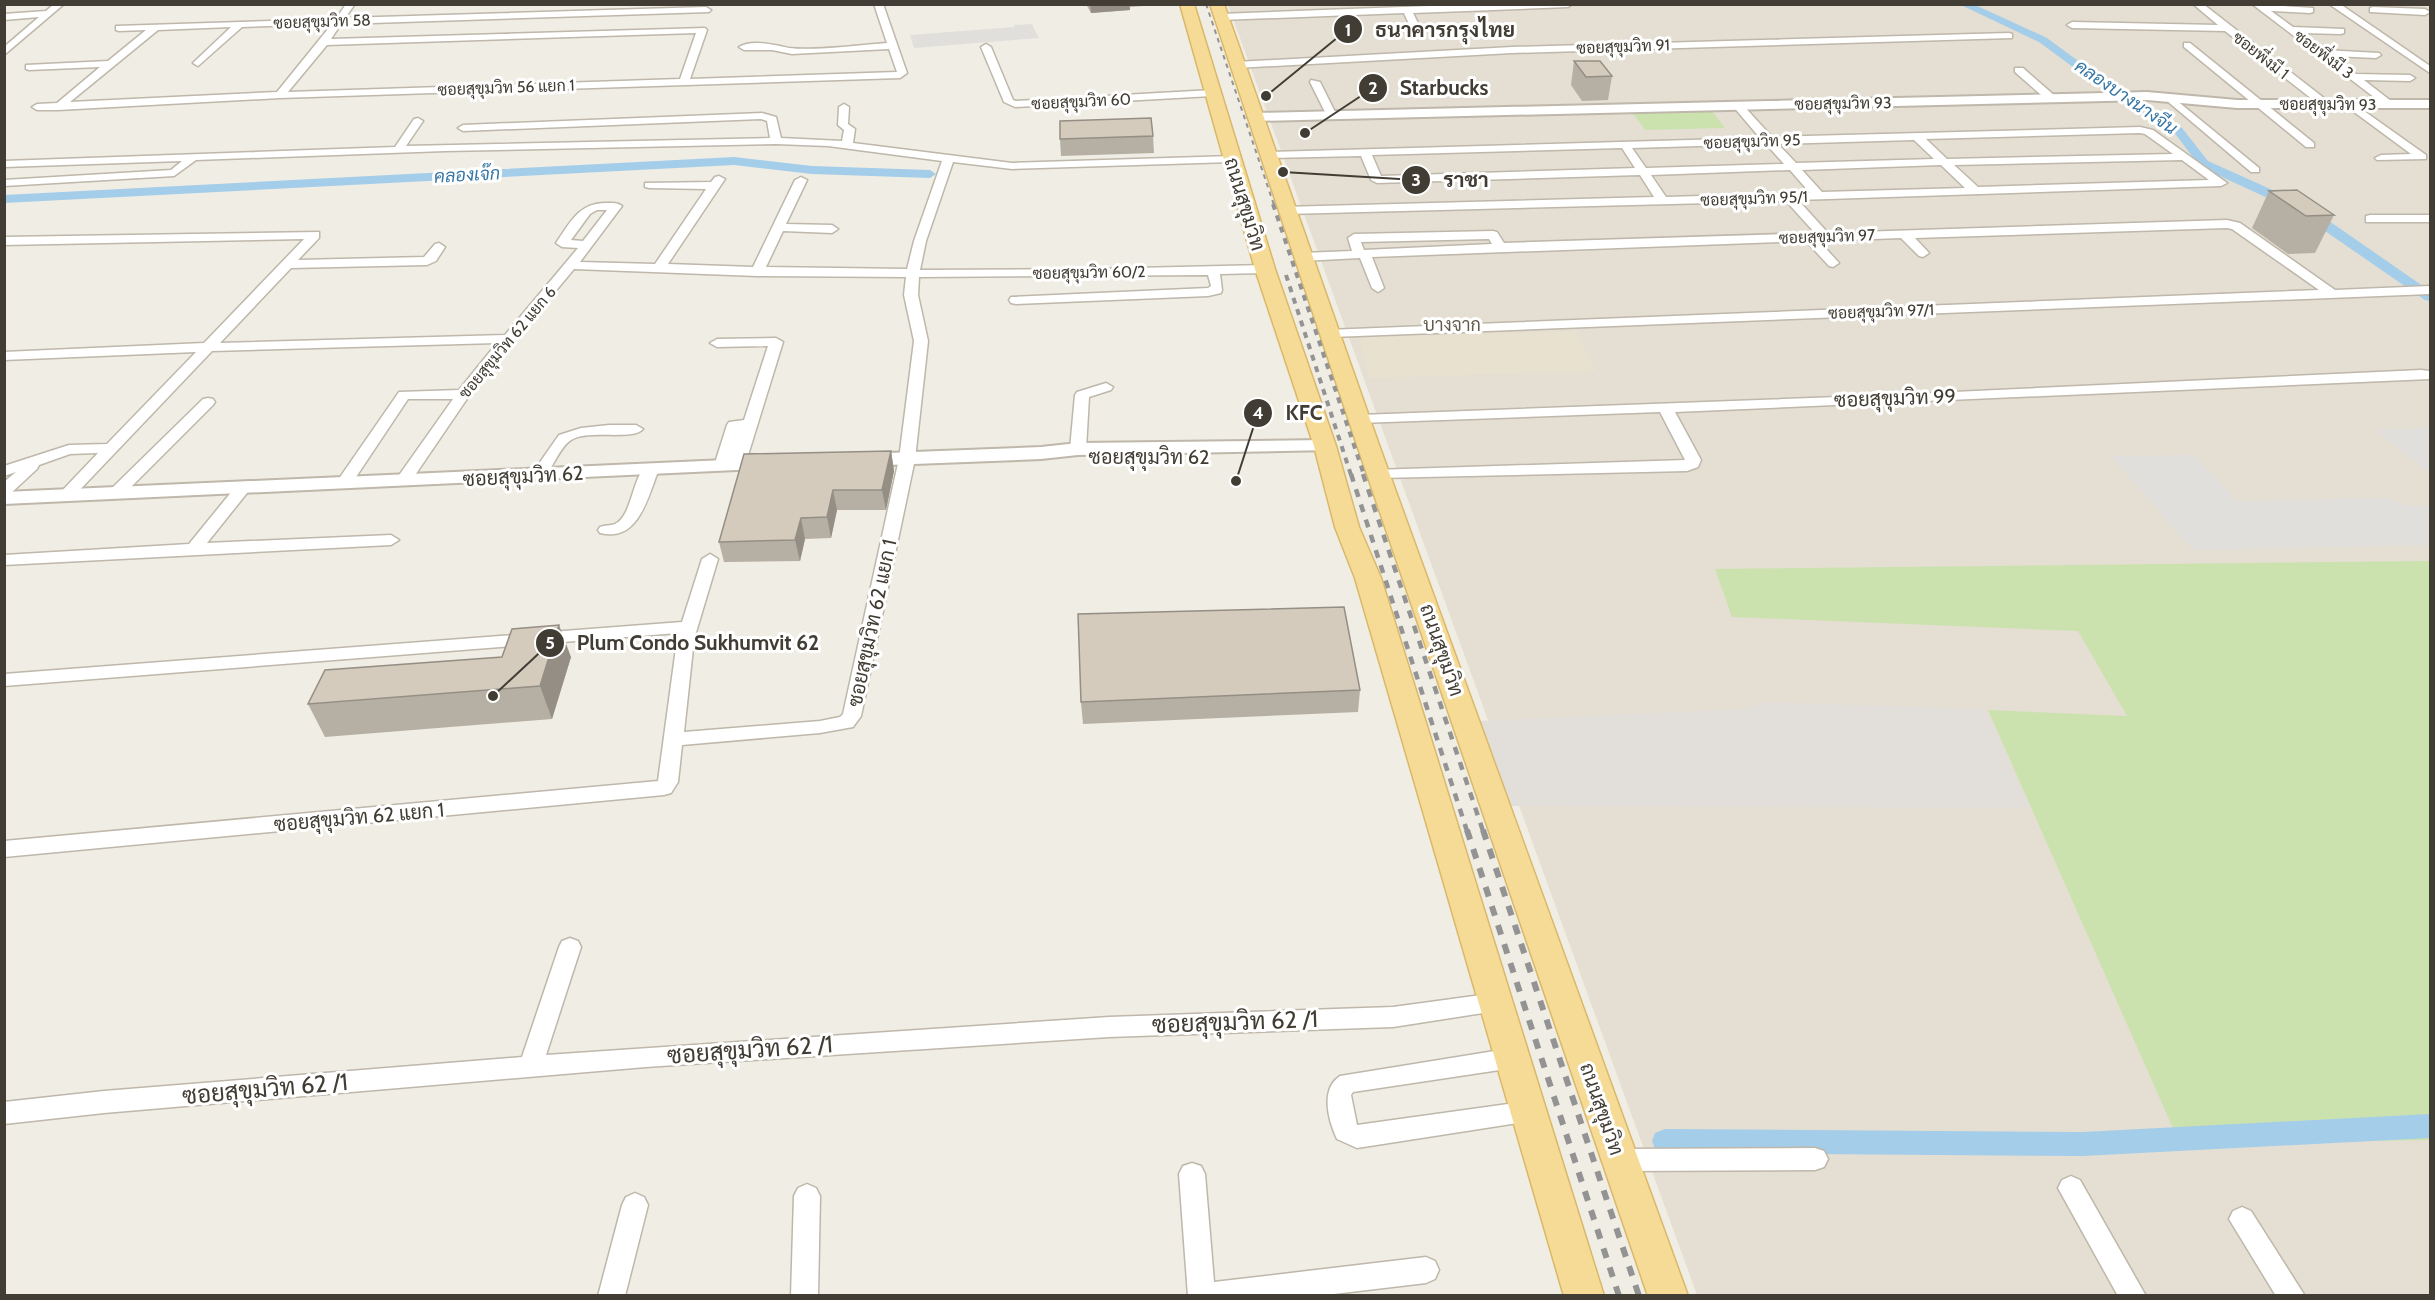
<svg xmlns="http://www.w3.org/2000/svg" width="2435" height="1300" font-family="Cabin,Sarabun,sans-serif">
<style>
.residential{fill:#e4dfd2}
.industrial{fill:#e2ded9}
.education{fill:#e9e1cf}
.green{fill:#cbe2af}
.parking{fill:#e1dfdc}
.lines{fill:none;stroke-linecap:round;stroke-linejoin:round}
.canal{fill:#a4cdea;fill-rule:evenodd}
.minor-casing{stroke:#beb7aa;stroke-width:3}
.tertiary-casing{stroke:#beb7aa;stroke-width:4}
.primary-casing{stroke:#dab869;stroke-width:3}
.minor{fill:#fff;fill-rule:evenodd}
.tertiary{fill:#fff;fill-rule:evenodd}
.primary{fill:#f6db97;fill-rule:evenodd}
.rail-far3{stroke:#939393;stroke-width:2;stroke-dasharray:4.5 4.5;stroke-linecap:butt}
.rail-far2{stroke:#939393;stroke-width:4;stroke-dasharray:6 6;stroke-linecap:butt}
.rail-far1{stroke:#939393;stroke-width:4.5;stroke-dasharray:8 8;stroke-linecap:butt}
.rail{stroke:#939393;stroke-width:6;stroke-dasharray:10 10;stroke-linecap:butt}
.wall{fill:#b6afa3}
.shaded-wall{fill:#948e84}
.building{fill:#d4cbbd;stroke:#948e84;stroke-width:1.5}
.labels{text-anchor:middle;stroke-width:6;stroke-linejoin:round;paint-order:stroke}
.far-street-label{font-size:16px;fill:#423d34;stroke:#fff}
.far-water-label{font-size:18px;font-style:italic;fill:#3676a5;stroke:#fff}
.far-quarter-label{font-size:18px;fill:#645b4c;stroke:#fff}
.street-label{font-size:20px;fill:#423d34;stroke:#fff}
.near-street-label{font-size:24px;fill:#423d34;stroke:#fff}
.leader{fill:none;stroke:#423d34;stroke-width:2}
.callout-dot{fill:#423d34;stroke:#fff;stroke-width:2}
.mark-label{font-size:18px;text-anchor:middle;font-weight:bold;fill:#fff}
.callout-label{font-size:21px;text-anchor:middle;font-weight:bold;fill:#423d34;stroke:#fff;stroke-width:6;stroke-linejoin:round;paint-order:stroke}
</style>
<rect width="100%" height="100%" fill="#f0ede4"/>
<path class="residential" d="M1228,5h1202v1290h-733z"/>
<path class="industrial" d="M1766,702l219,7 45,99 -522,-2 -29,-85 264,-12z"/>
<path class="education" d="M1575,331l20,40 -225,7 -11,-40z"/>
<path class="green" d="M1709,107l16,21 -80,2 -15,-21z
M2430,561v579l-250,4 -192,-434 139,6 -49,-85 -346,-14 -17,-48z"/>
<path class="parking" d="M1032,24l7,14 -125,10 -4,-13 104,-8v-2z
M2430,428v46l-54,-44z
M2193,455l44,46 152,-3 8,5 15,3 18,-1v40l-237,5 -82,-94z"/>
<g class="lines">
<path class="canal" d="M1959,4h14l74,34 61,45 74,45 26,33 98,44 124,86v10l-5,-1 -129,-89 -96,-44 -26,-35 -74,-45 -61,-45z
M734,157l78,9 118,4 6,4 -6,4 -118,-4 -78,-9 -730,38v-8z
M2430,1114v24l-347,18 -418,-3 -10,-4 -3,-8 3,-8 10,-4 418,3z"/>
<g class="minor-casing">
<path id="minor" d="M54,4h10l-60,51v-8l35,-30 -35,3v-6l42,-3z
M346,4h9l-10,14 361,-11 5,3 -2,2 -368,12 -10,15 374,-11 2,2 -17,49 207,-7 -8,-23 -97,5 -20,-4h-28l-5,-3c12,-8 36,-2 50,1 25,3 71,-3 98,-5l-13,-39h9l24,69 -7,5 -620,20 -222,12h-21l-5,-3 5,-3 20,-1 43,-36 -71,3 -3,-1v-4l82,-4 38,-31 -27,1 -3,-1v-4l220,-7zM332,24l-55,68 -207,10 88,-72 73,-3 -36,34 -2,2 5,3 44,-39zM696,33l-16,46 -392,13 39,-47z
M1482,4h90l-4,3 -155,6 10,20 -5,3 -5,-3 -9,-20 -183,7 -5,-3 5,-3z
M2193,4h10l126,98v4h-8l-96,-75 -153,-3 -5,-3 5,-3 146,3z
M2252,4l61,4v4l-3,1 -39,-2 22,16 51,2v4l-3,1 -40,-1 23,17 55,3 2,2 -5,3 -44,-2 24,18 54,1 5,3 -5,3 -46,-1 32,25 -9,2z
M2329,4h11l90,62v7z
M2373,7l52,2 5,3 -5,3 -55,-3v-4z
M2009,33l3,1v4l-500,15 -276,15 -5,-3 5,-3 276,-15z
M2184,43h6l124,100v4h-8l-122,-100z
M986,44l5,3 22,53 3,1 196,-11 5,3 -5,3 -197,11 -11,-5 -23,-55z
M2015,68h8l32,28v4h-8l-32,-28z
M1311,80l9,2 16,32 -1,2 -9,-2 -16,-32z
M2170,95l89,73v4h-8l-85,-72v-4z
M2350,101l76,54v4l-49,1 -2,-2 6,-3 30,-1 -65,-48v-4z
M1737,102l4,1 31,34 368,-10 13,3 74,53 -6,3 -423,14 30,33 399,-13 13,3 95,67 95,-4v8l-1098,43 -5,-1 -2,-3 2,-3 992,-40 -87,-61 -5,-1 -312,10 14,15 -6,4 -4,-1 -18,-18 -82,3 20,22 -6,4 -4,-1 -23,-25 -434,16 12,31 -6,4 -6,-4 -12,-30 -58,3 -6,-4 6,-4 50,-2 -4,-13 6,-4 139,-3 4,1 7,11 311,-10 -29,-32 -499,13 -6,-4 2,-3 371,-10 -14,-22 -263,8 -6,-3 -10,-24 -94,2 -6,-3 6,-3 493,-14 -28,-33zM2140,133l5,1 28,20 -226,5 -21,-20zM1914,140l20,19 -138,4 -18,-19zM1766,144l18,20 -138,4 -14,-20zM1622,148l13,20 -254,8 -9,-21zM2182,160l27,20 -231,7 -24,-22zM1941,165l24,23 -143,4 -20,-22zM1790,170l20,23 -144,4 -15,-22zM1489,239l3,5 -128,6 -3,-8z
M844,104l5,3 -1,17 7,5 -2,14 159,20 220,-7 6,3 -6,3 -220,7 -59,-7 -27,79 -6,29 172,-1 173,-4 6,4 -6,4 -45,1 2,16 -1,3 -13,3 -192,8 -5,-1 -2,-3 2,-3 197,-9 3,-2 -3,-11 -289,2 -1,18 10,46 -13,118 -54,257 -8,11 -33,6 -138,12 -4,37 -7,11 -7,2 -660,62v-16l654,-60 20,-148 -674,53v-12l678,-52 20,-63 8,-5 8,5 -24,80 -10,93 136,-11 20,-4 3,-3 56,-255 15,-118 -10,-46 2,-18 -149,-1 -183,-7 -101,121 -64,94h-12l-2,-3 58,-82h-45l-58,87 -6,2 -8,-5 63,-91 60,-2 38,-47 -285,8 -139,146 -6,2 -8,-5 39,-41 -28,1 -31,11 -2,4 -27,25 -6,2v-14l12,-10 -12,4v-10l65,-21 38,-1 89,-92 -192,8v-8l200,-9 100,-104 -300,6v-8l315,-5v6l-21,22 126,-3 11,-13 4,-1 6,4 -9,14 -9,4 -136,3 -71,75 285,-8 73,-87 -16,-1 -6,-4c14,-20 22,-39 48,-40 7,0 13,-1 18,3l-42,56 75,2 51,-75 -57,-1 -4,-1v-4l66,-1 4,-5 4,-1 6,3 -57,85 85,3 42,-87 6,-3 6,3 -21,44 46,1 6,4 -6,4 -49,-2 -17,36 141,2 7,-28 28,-80 -114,-15 -52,-2 -331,7 -249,9 -22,16 -170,10v-6l167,-10 11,-9 -178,6v-6l391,-14 19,-28 4,-1 5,3 -17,25 364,-8 -3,-17 -6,-2 -298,12 -5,-3 5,-3 299,-12 14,4 5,21 61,3 2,-11 -6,-5 1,-18zM597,210h10l-24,31 -12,-1 19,-26z
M2370,215h60v7h-64v-6z
M776,338l7,4 -38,123 -8,5 -7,-4 -3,3h-10l-3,-3 13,-41 2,-3 15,-2 24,-74 -51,1 -7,-4 7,-4z
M2421,370l9,1v8l-755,33 26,48 -3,7 -11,4 -308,7 -8,-5 3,-3 311,-10 -25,-48 -300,11 -7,-4 7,-4 530,-20z
M1106,383l7,4 -2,3 -22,7 -3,52 -8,5 -5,-2 -3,-3 5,-54 2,-3z
M208,398l5,1 2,3 -2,3 -91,91h-12l-2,-3 2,-3 93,-91z
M609,425h27l7,4c-10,12 -54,0 -72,11 -11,7 -19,28 -26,38h-12l-2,-3 28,-40 22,-7z
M651,464l8,5c-11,27 -20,74 -59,64l-2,-3 2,-3c4,-2 11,-1 15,-3 19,-9 17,-55 36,-60z
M243,483l8,5 -44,55 184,-8 8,5 -8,5 -387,20v-10l185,-11 48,-59z
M570,938l8,3 3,6 -35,108 563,-38 284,-10 103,-14 8,2 3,7 -3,7 -8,2 -103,16 -284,10 -463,30 -542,46 -100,11v-22l100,-11 418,-34 37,-110 3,-6z
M1513,1048l8,3 4,7 -4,7 -8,3 -160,24 -2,3 6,30 172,-24 9,3 3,8 -3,8 -181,28 -20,-9c-9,-19 -17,-50 3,-63z
M1815,1148l9,3 4,8 -4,8 -9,3 -195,1 -9,-3 -4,-8 4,-8 9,-3z
M1192,1163l9,3 4,8 9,108 212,-25 9,4 4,9 -4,9 -9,4 -109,13h-129l-9,-122 4,-8z
M2071,1176l9,4 66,116h-28l-60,-108 4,-8z
M807,1184l9,4 4,8 -2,100h-27l3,-100 4,-8z
M635,1193l9,4 4,8 -23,91h-27l24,-91 4,-8z
M2242,1207l9,4 54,85h-29l-47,-77 4,-8z"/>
</g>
<g class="tertiary-casing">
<path id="tertiary" d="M2147,92l90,8h193v8h-193l-90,-8 -892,21 -7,-4 7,-4z
M1325,440l7,2 2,4 -2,4 -254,5 -37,4 -179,7 -7,-2 -3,-4 3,-4 7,-2 179,-7 37,-4z
M772,458l7,2 3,4 -3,4 -775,36v-12z"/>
</g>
<g class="primary-casing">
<path id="primary" d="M1180,4h14l81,265 61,177 23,81 22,51 223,718h-40l-209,-718 -20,-51 -21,-81 -59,-177z
M1210,4h14l155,441 309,851h-40l-291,-851z"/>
</g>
<use href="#minor" class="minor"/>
<use href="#tertiary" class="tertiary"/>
<use href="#primary" class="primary"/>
<path class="rail-far3" d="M1206,4l68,201"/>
<path class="rail-far2" d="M1273,204l91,271
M1286,275l65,200"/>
<path class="rail-far1" d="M1351,474l116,357
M1363,474l120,357"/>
<path class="rail" d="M1467,830l152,466
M1483,830l156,466"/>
</g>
<path class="wall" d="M1086,4h83l-39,3v3l-39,3z
M1574,61l38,15 -4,24 -26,1 -11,-16z
M1153,136l1,17 -93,3 -1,-17z
M2269,191l65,24 -19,38 -27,1 -36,-26z
M891,451l3,20 -8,39h-49l-6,28 -26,1 -5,22 -76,1 -5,-20z
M571,657l-19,62 -227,18 -17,-33z
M1360,690l-2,22 -275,12 -2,-22z"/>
<path class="shaded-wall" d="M1090,4h39l1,6 -39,3z
M891,451l3,20 -8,39 -4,-20z
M833,490l4,20 -6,28 -4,-21z
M801,518l4,21 -5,22 -5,-21z
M559,625l12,32 -19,62 -12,-33z"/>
<path class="building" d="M1574,61h26l12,15 -26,1z
M1151,118l2,18 -93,3v-18z
M2297,190l37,25 -28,1 -37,-25z
M891,451l-9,39h-49l-6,27 -26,1 -6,22 -76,2 25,-88z
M1344,607l16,83 -279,12 -3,-88z
M559,625l-19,61 -232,18 17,-34 177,-13 10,-28z"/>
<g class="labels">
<g class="far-street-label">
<text transform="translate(322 21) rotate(-2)" y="6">ซอยสุขุมวิท 58</text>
<text transform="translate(1623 46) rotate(-2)" y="6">ซอยสุขุมวิท 91</text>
<text transform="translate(2324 54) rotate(37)" y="6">ซอยพึ่งมี 3</text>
<text transform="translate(2261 55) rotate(38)" y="6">ซอยพึ่งมี 1</text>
<text transform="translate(506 87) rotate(-2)" y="6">ซอยสุขุมวิท 56 แยก 1</text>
<text transform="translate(1081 101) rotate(-3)" y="6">ซอยสุขุมวิท 60</text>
<text transform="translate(1843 103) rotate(-1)" y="6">ซอยสุขุมวิท 93</text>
<text x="2328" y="110">ซอยสุขุมวิท 93</text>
<text transform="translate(1752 141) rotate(-2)" y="6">ซอยสุขุมวิท 95</text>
<text transform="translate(1754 198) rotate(-2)" y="6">ซอยสุขุมวิท 95/1</text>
<text transform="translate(1827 236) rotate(-2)" y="6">ซอยสุขุมวิท 97</text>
<text transform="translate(1089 272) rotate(-1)" y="6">ซอยสุขุมวิท 60/2</text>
<text transform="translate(1881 311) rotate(-2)" y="6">ซอยสุขุมวิท 97/1</text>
<text transform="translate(507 342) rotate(-50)" y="6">ซอยสุขุมวิท 62 แยก 6</text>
</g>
<g class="far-water-label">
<text transform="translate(2126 97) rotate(34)" y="6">คลองบางนางจีน</text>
<text transform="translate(467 175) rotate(-3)" y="6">คลองเจ๊ก</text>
</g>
<g class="far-quarter-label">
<text x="1452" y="331">บางจาก</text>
</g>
<g class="street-label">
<text transform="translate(1245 204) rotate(73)" y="7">ถนนสุขุมวิท</text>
<text transform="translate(1895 398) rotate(-2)" y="7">ซอยสุขุมวิท 99</text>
<text x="1149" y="464">ซอยสุขุมวิท 62</text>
<text transform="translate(523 476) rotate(-3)" y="7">ซอยสุขุมวิท 62</text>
<text transform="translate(872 623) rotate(-78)" y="7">ซอยสุขุมวิท 62 แยก 1</text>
<text transform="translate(1442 650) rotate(71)" y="7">ถนนสุขุมวิท</text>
<text transform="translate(359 817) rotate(-5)" y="7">ซอยสุขุมวิท 62 แยก 1</text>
<text transform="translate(1602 1109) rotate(71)" y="7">ถนนสุขุมวิท</text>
</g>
<g class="near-street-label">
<text transform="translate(1235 1022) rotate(-2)" y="8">ซอยสุขุมวิท 62 /1</text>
<text transform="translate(750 1050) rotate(-4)" y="8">ซอยสุขุมวิท 62 /1</text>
<text transform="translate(265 1089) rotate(-5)" y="8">ซอยสุขุมวิท 62 /1</text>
</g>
</g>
<path class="leader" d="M1266 96L1348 29M1305 133L1373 88M1283 172L1416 180M1236 481L1258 413M493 696L550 643"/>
<g class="callout-dot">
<circle cx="1266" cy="96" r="6"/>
<circle cx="1305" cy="133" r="6"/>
<circle cx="1283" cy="172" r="6"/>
<circle cx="1236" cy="481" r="6"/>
<circle cx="493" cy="696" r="6"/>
<circle cx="1348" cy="29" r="15"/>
<circle cx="1373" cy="88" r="15"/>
<circle cx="1416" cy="180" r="15"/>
<circle cx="1258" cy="413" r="15"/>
<circle cx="550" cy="643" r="15"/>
</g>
<g class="mark-label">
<text x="1348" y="36">1</text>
<text x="1373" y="94">2</text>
<text x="1416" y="186">3</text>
<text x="1258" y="419">4</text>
<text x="550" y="649">5</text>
</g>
<g class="callout-label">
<text x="1445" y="37">ธนาคารกรุงไทย</text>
<text x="1444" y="95">Starbucks</text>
<text x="1466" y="187">ราชา</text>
<text x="1304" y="420">KFC</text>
<text x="698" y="650">Plum Condo Sukhumvit 62</text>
</g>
<rect width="2435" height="1300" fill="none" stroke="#423d34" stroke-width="12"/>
</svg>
